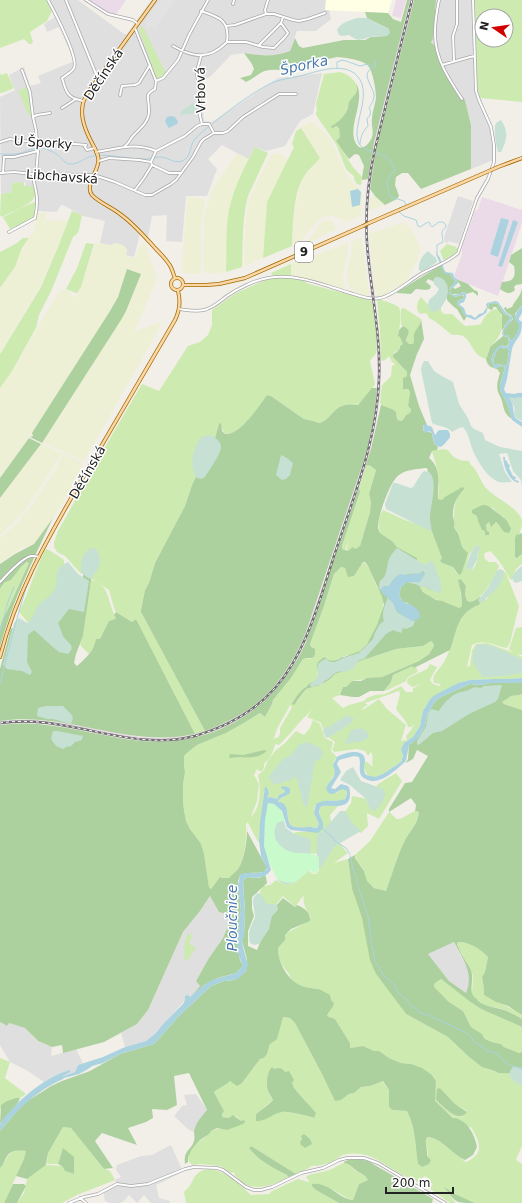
<svg xmlns="http://www.w3.org/2000/svg" width="522" height="1203" font-family="'DejaVu Sans',sans-serif">
<style>
.residential{fill:#e0dfdf}
.industrial{fill:#ebdbe8}
.education{fill:#ffffe5}
.farmland{fill:#eef0d5}
.grass{fill:#cdebb0;fill-rule:evenodd}
.forest{fill:#add19e;fill-rule:evenodd}
.wetland{fill:#c6e0d4}
.park{fill:#c8facc}
.parking{fill:#e2e2e2}
.water{fill:#aad3df;fill-rule:evenodd}
.lines{fill:none;stroke-linecap:round;stroke-linejoin:round}
.stream{stroke:#aad3df;stroke-width:1}
.river{stroke:#aad3df;stroke-width:4}
.minor-casing{stroke:#a9a9a9;stroke-width:3.5}
.major-casing{stroke:#a06b00;stroke-width:4}
.minor{stroke:#fff;stroke-width:2}
.major{stroke:#fcd6a4;stroke-width:2.5}
.rail-casing{stroke:#707070;stroke-width:2.5}
.rail{stroke:#fff;stroke-width:1;stroke-dasharray:3;stroke-linecap:butt}
.major-bridge-casing{stroke:#a06b00;stroke-width:4;stroke-linecap:butt}
.major-bridge{stroke:#fcd6a4;stroke-width:2.5}
.labels{text-anchor:middle;stroke-width:3;stroke-linejoin:round;paint-order:stroke}
.shield{fill:#fff;stroke:#646464;stroke-width:1}
.shield-label{font-size:12px;font-weight:bold;fill:#222}
.street-label{font-size:13px;fill:#222;stroke:#fff}
.water-label{font-size:14px;font-style:italic;fill:#4a7aab;stroke:#fff}
</style>
<rect width="100%" height="100%" fill="#f2efe9"/>
<path class="residential" d="M47,0h31l46,34h3l24,-34h175l-1,10h4l2,9 -15,12h-19l-7,20 -12,4 -18,1 -16,-3 -13,2 -21,22 -10,4 4,40 8,1 66,-44 44,-5 -9,41 -13,7 -15,25 -19,5 -11,-4 -7,12 -26,-14 -14,14 9,10 -10,27h-21l-4,46 -16,-1 1,-26 -15,1 -4,21 -7,-7 -7,27 -8,-2 1,-6 -27,-6 5,-22 -22,-5 -20,-11 -3,1 -3,6 -19,-1 -3,-18 -2,-7h-8l1,-4 -14,1 -1,1 1,8 -11,2 -1,-97 15,-7 -6,-15 15,-8 6,19 11,-3 -3,-7 34,-14 2,-2 -15,-33 -12,5 -3,-8 11,-7z
M436,0h39l2,86 19,60v13l-25,10v-44l-6,-25 -17,-21 -13,-33 -4,-4 2,-3z
M458,196l15,5 -14,43 -11,-3 -1,3 -2,-2 -1,-5z
M210,896l21,19 -2,9 -6,14 -14,20 -13,23 4,5 -10,12 -5,2 -30,34 -9,7 -21,6 -4,-14 16,-9 11,-14 35,-78 17,-21z
M454,942l13,26 2,14 -2,12 -18,-13 -21,-27z
M0,1022l7,4 2,-3 16,5 12,13 15,6 -1,9 25,-7 7,14 -5,2 -3,7 -16,6 -2,-3 -13,7 -16,-11 -18,-9 -10,-17z
M196,1094l11,16 -11,15 -2,7 -5,-2 -15,-14 8,-10 5,-1 -3,-10z
M171,1145l12,27 -27,13 3,13 11,3v2h-19l-7,-8 -7,8 -8,-8 -5,6 -4,2h-10l-5,-2 -2,-11 13,-7 -1,-3 6,-3 -5,-7 1,-5 24,-9 11,-1z"/>
<path class="industrial" d="M82,0h44l-11,16 -8,-3z
M396,0h10l-5,18 -9,-2z
M410,0h4l-38,150 -6,39 -2,28v18l13,116v38l-5,35 -8,37 -39,116 -20,56 -15,33 -17,23 -13,13 -14,11 -25,14 -37,12 -16,2h-20l-25,-2 -77,-15 -33,-1 -17,2v-4l6,-1h32l27,3 76,14 22,1 24,-2 37,-12 24,-14 26,-23 17,-22 15,-33 20,-56 38,-116 9,-36 4,-36v-37l-11,-100 -1,-34 1,-29 7,-39z
M482,197l40,13v13l-24,73 -42,-17 -2,-3 8,-22v-6l13,-37 3,-2z"/>
<path class="education" d="M326,0h66l-4,13 -63,-3z"/>
<path class="farmland" d="M311,121l10,8 9,9 16,35 16,19 -1,24 -16,6 -4,-3 -9,-3 -9,1 -6,4 -14,18 -11,7 3,-38 5,-23 4,-8 16,-19 -19,-30z
M274,153l8,2 6,5 -21,42 -4,56 -19,9 1,-39 3,-25 12,-28 10,-18z
M236,154h3l9,5 -10,21 -5,15 -6,55 -1,22 -15,2 -8,-4 1,-53 4,-14 4,-13z
M373,196h2l10,9 -14,5h-2l1,-12z
M188,197l15,1 2,4 -4,24v46l-1,2h-2l-16,-1 2,-40z
M47,212l-3,14 3,-6 19,1 1,2 -13,33 -14,31 -40,65v-63l15,-22 6,-15 8,-14 6,-7 2,-17z
M328,220l5,1 3,8 -30,15 -1,-1 9,-10 5,-9 4,-3z
M404,222l7,7 4,6 5,11v6l-3,9 -12,22 -23,13h-6l-2,-9 -5,-53z
M362,238l7,56 -2,2 -6,-1 -8,-5 -3,-2 -3,-9v-8l5,-20 -1,-9z
M97,243l13,2 5,-2 8,2 4,4 -1,7 9,2 5,-13 3,-2 3,1 11,35 -23,53 28,-11 -4,10 -74,130 -21,-9 1,-1h-2l-20,-8 84,-132 14,-37 -12,-5 -10,28 -8,14 -75,118 -35,49v-90l12,-17 44,-75 7,-7h2l4,2 3,4 4,3 7,-16 12,-38z
M348,243v8l-5,24 2,12 -2,2 -52,-14v-11z
M41,444l21,9 -16,26 -20,30 -13,14 -13,12v-37z
M63,453l20,10 -19,38 -16,25 -15,18 -6,4 -2,-2 -25,17v-25l15,-13 18,-21 23,-35z"/>
<path class="grass" d="M0,0h47l5,11 -5,10 -17,11 3,10 -2,2h-2l-5,-5 -24,9z
M475,0h47v102l-42,-4 -3,-12zM482,16h24v24h-24z
M142,25l24,48 -5,4 -4,2 -18,-49z
M0,72l1,3 6,-2 7,15 -9,4 -5,1z
M340,72c11,3 21,12 15,23 -2,3 -5,5 -6,8 -2,5 -3,10 -7,15 -3,3 -6,5 -8,10l4,-2 3,9 -2,4 -3,2 17,26 9,10 -1,8c-5,0 -7,-5 -7,-9l-5,-4 -3,-3 -10,-25 -20,-29v-3l1,-1 -1,-7 8,-30z
M27,87l5,24v4l-2,1h-1l-11,-25z
M301,128l19,30c-6,7 -14,14 -18,22 -9,16 -9,48 -10,66l-29,12 4,-56 27,-55 -2,-3 4,-13z
M255,147l13,6 -20,43c-6,23 -5,47 -6,71l-16,5c1,-20 -1,-42 3,-62 5,-23 15,-43 26,-63z
M24,182v4h9c1,2 3,7 2,9 -1,10 -25,17 -33,22l-2,-2 1,-21 11,-2 -1,-8 1,-1z
M34,202l2,1 -2,13 -2,3 -22,10 -7,-12z
M72,211l10,4 -3,15 -2,4 -4,3 -21,52 -13,26 -3,13 -24,43 -12,17v-34l41,-67 17,-40z
M23,238h6l-7,10 -7,19 -15,21v-36l17,-9z
M86,243l8,1 -13,43 -4,6h-1l-10,-4 11,-21z
M447,244l9,3 2,2 -3,5 -11,6 -1,-1 -3,-8z
M291,264v11h-19l-1,-2z
M290,277l14,4 5,3 61,16 2,2c2,11 7,41 4,51 -1,3 -4,4 -6,8l5,23 -7,11 -11,10c-3,0 -9,-1 -12,0 -13,3 -15,16 -26,18l-6,-2 -9,-2 -6,-4 -27,-19 -3,-1c-9,11 -28,41 -43,39l-6,-10 -4,14 -23,47 -7,21 -30,57 -6,20 -4,7 -4,20v2l64,119 -10,3 -59,-115 -4,3 -16,-10 -2,-4 -5,-18 -17,-11v-5l-8,-6 -3,6 -16,-18 -8,-4 -3,-5v-5l4,-11 55,-98 29,-49 17,7 29,-45 12,-4 8,-7 4,-10v-15l24,-17 25,-11 10,-4z
M421,297l8,9 12,-1v6l3,3h8l13,12c5,-1 11,0 16,-2 3,-7 8,-15 17,-15 8,10 5,24 -4,34 -1,2 -3,3 -4,4 -3,4 -1,9 -4,12 -19,-6 -12,-27 -34,-24l-16,-13 -7,-4 -2,-4 -3,-1 -3,1 -3,-2c-2,-6 -1,-10 3,-15z
M377,299c8,2 15,4 22,8 3,10 1,18 -1,28l2,1 3,8 -4,3v3l-4,2 -2,5 14,15v4l-2,1 3,12 2,3 -2,14 3,3 -1,4 -5,3 -3,5h-2l-3,-2c0,-2 0,-4 -1,-6 -3,-6 -11,-5 -15,-8l-1,-3 2,-17 9,-9 1,-10 3,-2 -3,-2 -3,-6 -4,4 -2,1 -2,-2 -1,-27z
M404,308l17,11c0,6 -5,9 -7,15 -1,4 1,6 -1,10h-4l-3,-3c3,-10 5,-9 -5,-16v-16z
M443,449l5,1c4,8 12,11 21,11l2,4c8,6 10,20 17,25 8,8 32,19 34,31 0,8 -2,9 -3,15 -2,6 0,15 0,21l3,-3v10l-6,5 -4,11 -2,-1c-6,-10 -11,-20 -20,-28l-5,2 -1,2 1,4 4,3h7l3,4c-3,10 -20,41 -33,35l-1,-6 1,-9 -5,-7 -2,1 3,26 -3,2c-13,-5 -31,-9 -39,-20l1,-2 5,2 -8,-24 -12,-12 -9,-5 -5,-6 -12,-8c-3,-8 -1,-16 3,-23l22,10 26,9 12,29 -3,3 2,2 11,4 5,8 6,-25 -4,-7 -1,-9 -5,-7c1,-4 -1,-8 0,-12 0,-11 4,-19 8,-28l-20,13 -4,-1 1,-12 -1,-15 -6,-21zM492,507l7,7 5,3 -4,10 -2,-3 -2,-2 -6,4 -1,-5 -3,4 1,5c-7,-3 -8,-7 -9,-14l-4,-2zM477,545l2,1 -3,4 2,7c-2,7 -4,17 -12,11l3,-13z
M367,465l5,1 4,4 -7,24 2,7 -1,11 -10,34 -5,3 -2,-1 -5,3h-2l3,-10 -4,9 -3,-1v-3l18,-54 -1,-6z
M47,549l13,8 4,3v4l-7,14 4,9 -29,40 -13,-15c10,-20 16,-42 26,-62z
M28,562l1,1 -22,48 -5,10 -2,6v-38l4,-6 7,-3 10,-13z
M363,562c7,4 9,14 12,21 2,6 7,11 8,17 2,12 -13,46 -24,52 -5,3 -12,3 -17,5 -7,2 -7,6 -14,3l-10,9 -1,11 -14,9 -10,12 4,1 9,-13 10,-3 13,-6 6,-6 18,-6 4,-6 39,-13 27,-3 8,-5 2,2 1,3 -5,8 -10,7 -37,16 -30,4 -6,6h-3l-3,8 -8,3 11,10 6,-3 15,-4 3,-3 8,-3 10,-1 16,-8 5,6h7v-4l8,-4 -9,3 -5,-4 1,-5 19,-9 3,-5 7,3 -7,13 3,4 6,2 2,-2 -7,-1 -1,-5c3,-7 9,-12 12,-18 11,-20 9,-46 34,-55l2,-4 5,-1 17,-29 3,2 13,33 -9,37 -3,5c-12,-2 -22,-10 -35,-3l-5,22 3,-1 2,-16 4,-6 11,-1 25,9 -3,-3 7,-21 6,-1v28l-5,-1 5,3v21l-15,1h-13l-24,1 -12,3 -28,16 -7,12 -3,15 -7,11 -6,4 -1,-5 5,-6 3,-6 -3,3h-3c-2,-7 -8,-12 -12,-18l4,-15 -1,-3 -34,12 3,2 -4,2 -3,4 18,-12 8,10 19,16 -5,16 4,-1 2,1c-6,5 -5,9 -4,15l-2,6 -18,12 -8,3 -7,-1 -4,-7v-7h3l6,5c-2,-5 1,-10 -2,-15l-3,4 -3,-5 -9,-2 -21,3 -3,-2 3,-8 -10,-7 -4,-12 -14,-6 5,-7c-12,10 -21,24 -33,35l-4,-1c-1,8 -6,15 -11,20v4l-2,3h-3l-2,-2 -3,6 5,9 -2,17 -6,16c10,-10 10,-29 7,-42l6,-5 4,-10 8,-10 8,-6 12,-13 8,4 6,-7 3,-8 7,4 5,14 8,4 -2,9 6,6 -3,4 1,12 -8,13 10,7 4,-4h5l1,3c-1,12 -9,8 -19,9 -4,0 -9,3 -13,4l-1,8 5,11 -2,4c-3,0 -6,-2 -9,-1 -5,0 -13,1 -16,-1 -8,-6 0,-21 -13,-24l-1,-1 1,-2 5,-2 4,-10h-7l4,5 -6,3 -2,4 -7,-2 -3,1 2,-5 -2,-6 -3,5 -5,49 -1,1 -10,-19 1,-2 -3,3c1,13 -1,34 -8,45 -3,3 -6,6 -9,10l-6,-1 -3,-1 -9,12 -2,-2 -5,-33 -14,-25 -4,-8 -2,-11 -1,-7v-19l2,-11 -1,-9v-8l4,-4 9,-7 29,-12 16,-9 18,-11 5,4 7,-13 1,-4 18,-22 12,-19 3,-1 5,1v-12l-1,-3 14,-38 10,-32 7,-7 4,1 9,8zM290,705l2,2 -1,2 -11,19v6l-2,3 -4,2c2,-12 10,-21 15,-32z
M91,580c20,4 16,24 25,37l-17,22 -10,15 -9,-9 3,-9z
M412,665l2,3 2,-1 2,5 -10,5 -2,4 -18,9 -4,1 7,-9 2,-7z
M522,694v16l-20,-7v-2l9,-5 8,-1z
M396,773l6,8 -23,38 -12,-6 1,13 -7,7 -7,-3 -12,-14 9,-13 1,-7 16,3 10,-15z
M329,805l9,1 -8,9c3,18 6,25 18,38l-14,10 14,-4 4,30 10,29 14,56 30,40 42,23 20,19 20,13 7,2 3,2 24,1v72l-4,9 -2,5 6,4v39h-47l-20,-9 -10,-6 8,12 3,3h-6l-21,-15 4,-4 -2,-1 -2,-4 -4,-3 -6,5 -3,1c-6,-3 -11,-6 -17,-9 -19,-11 -32,-24 -56,-18 -3,1 -5,3 -8,5 -7,4 -15,6 -24,6l-2,2 -13,6 -45,-28 -2,2c10,13 24,20 38,27l1,2c-12,7 -29,14 -43,7 -4,-2 -7,-6 -10,-8v-2l-2,-2 -2,1 -11,-7 -19,-2 -9,1c-14,-13 14,-26 19,-34l30,-10 -5,-5 -7,2 -7,-1 -1,-12 -7,-13c5,-4 11,-6 16,-11l12,2 18,-24 4,-1 3,-4 3,-10 8,-8v-5l4,-14 8,1 5,5 27,51 6,12 13,14 8,-6 5,-1 7,-6 9,-1 12,-5 7,9v16l4,4 14,1c9,17 8,35 11,53l4,3c2,-4 5,-9 6,-13 0,-7 -4,-8 -1,-17 13,1 29,17 39,25l-12,6c24,-11 33,-15 17,-41l-3,1 -14,-10 -20,-17 2,-20 -4,-6 -21,-11 -10,-1 -12,-5 -10,-7h-5l-11,-5 -13,2v-5l-15,-24 -8,-3 2,-4 -10,-23c-9,-1 -22,-2 -27,-9 -2,-2 -2,-4 -3,-6 -7,-9 -11,-14 -11,-26l7,-8v-5c9,-8 18,-8 26,-18 -5,-7 -9,-14 -7,-22l-9,12 -12,-11 -9,11h-5l-10,-9 1,-6 3,-6 7,-1 6,-5c19,10 18,1 33,-9l4,3h3l4,-5v-15l-28,-2 -15,-27 18,9 -1,-1c8,-3 19,1 26,-2v-16l-1,-6 3,-3zM278,1068l7,4 9,16 12,13 7,17c-5,-2 -26,-7 -32,-6 -7,1 -14,6 -21,9l-4,-7 17,-14 -5,-8 6,-23zM440,1088l15,16 12,7 -5,6c-10,-1 -18,-10 -26,-17z
M416,811l3,1c-1,12 -9,19 -14,28 -8,16 -13,35 -19,51 -7,-1 -18,-4 -21,-13 -1,-3 0,-6 -2,-9 -3,-5 -7,-8 -8,-14l15,-14 19,-29c3,2 6,6 8,7 5,1 13,-7 19,-8z
M188,933l5,3 -4,7 7,5 -9,13 -3,-3c1,-10 -1,-15 4,-25z
M458,942c12,0 22,7 30,15l-3,15 -3,5 2,12v6c13,8 25,11 38,20v4c-6,-4 -13,-8 -20,-10 -7,-2 -15,-2 -21,-6 -4,-2 -4,-4 -7,-6l-2,-3 1,-18 -3,-9 -6,-9 -7,-14z
M441,979l28,22 12,8 41,18v25l-3,1 -15,-6 -3,-3 -9,-2 -7,-3 -3,-5 -11,-7 -8,-16 -14,-9 -15,-14v-4z
M0,1058l10,4 -5,16 21,16 -6,4h-4l-16,11z
M63,1127l8,1 32,40 7,3 5,9 -38,15 -15,8h-45l7,-10 3,-14 19,-14 16,1 3,5 9,3 -1,-8 -11,-15 -4,13h-11l1,-11z
M20,1150l7,1 -3,8 -20,44h-4v-35c10,-9 2,-14 20,-18z
M344,1163c8,2 6,3 11,7 5,4 10,4 13,10l-9,4 -6,16c-7,-1 -12,-6 -18,-9 -4,-2 -8,-3 -12,-6l-7,5 23,13h-153l-2,-11c3,-3 6,-6 8,-10 1,-2 2,-6 5,-8 17,-15 42,10 54,21l18,-1 3,-3 26,-12 10,3 1,-1 -3,-4 1,-1c6,-3 12,-3 19,-5 7,-1 11,-6 18,-8z"/>
<path class="forest" d="M407,0h3l-36,143 -6,36 -6,1v-3l2,-11 -5,-11 -4,-1 -6,5c-3,-3 -10,-14 -13,-18l4,-4 -1,-9 -3,-2 -2,2 -4,-1c7,-4 12,-8 16,-15 2,-3 2,-7 3,-10 5,-8 10,-8 7,-19 11,18 -11,46 1,62 5,7 13,-2 15,-8 2,-5 -1,-12 0,-18 0,-7 3,-14 4,-21 0,-7 -3,-30 -10,-34 -5,-4 -23,-7 -29,-7l-59,13c-17,-2 -19,6 -32,12l-6,-4 11,-3 3,-6 -2,-5 -8,-11c17,3 29,4 46,-2l5,-13 4,8 4,2 41,-8h21l6,-3 16,-1 2,-7 -22,-11 -2,-6 23,1 5,6 8,3z
M414,0h22l-3,39 -2,3 4,4 13,33 17,21 6,25v44l-50,20 -13,-16h-6l-6,4 -1,8 2,5 2,6 -2,3 -12,6 -10,-9 -5,-7 6,-39z
M522,248v36l-6,1 -2,2 1,3c-5,5 -10,3 -15,-1l2,-7c12,0 14,-6 12,-16l-5,-4 2,-7z
M441,265l6,9h3l3,5 3,2 -6,7 -1,5 6,4 7,-2 2,1 -1,3 -4,1 -2,4v1l5,3 2,7 3,1 -3,5 -7,-12 -3,-2 -7,-7 -1,-7 -11,-11 -7,-3 -2,3 5,4 -1,3 -4,1 -10,-1 -5,5 -14,-1v-1z
M127,269l14,5 -15,37 -5,9 -79,123 -12,-6 3,-1 -1,-3 78,-122 8,-14z
M456,279l12,5 6,6 3,1 1,2v3l-5,-4 -7,2v-1l-3,-1 -3,2h-8l-3,-3 4,-4 2,2 6,-3z
M522,288v17l-7,9c0,5 2,6 4,10 2,5 -4,13 -8,17l-3,-6h-4l-1,-2 2,-5 8,-9 -2,-4 -4,-2 -3,-4 1,-2h1l1,2 5,-2c3,-7 8,-9 10,-19z
M494,303l4,1 6,10 7,3 -6,8 -3,6v-16l-6,-8h-3v2l-2,1 -3,-2 1,-4z
M421,319l3,20 -7,15 -7,21 9,31 8,19h-4v5l9,3c1,5 1,11 6,14l-1,3 -5,1 -3,7c14,12 8,26 9,41l4,1 3,-3 17,-10 2,1v1c-7,8 -12,17 -11,28 1,4 2,6 1,10 1,3 5,6 5,9 2,7 2,12 9,17l-6,19 -2,3 -2,-1 -5,-7 -11,-4 -2,-2 2,-3 -11,-29 -5,-2 5,-43 -4,-16c-9,1 -20,1 -28,7 -9,6 -21,41 -21,52 0,2 1,4 2,6l12,8 5,6 20,11v4c10,6 22,10 24,23l-5,5h-5l-9,-4 -2,1 3,5 13,8 6,1 17,7 3,-2 -1,-13 -3,-13 3,-1 5,7 -1,9 2,6c5,2 8,-1 13,-4l6,3 -5,1 -2,4c-22,8 -22,26 -29,45l-36,18 -2,-2 -19,9 -2,7 -7,9h-14l-11,6h-6l-13,-2 3,-8h3l6,-6h9l6,-3 15,-1 37,-16 10,-7 5,-8 -1,-3 -2,-2 -8,5 -27,3 -39,13 -4,6 -18,6 -6,6 -8,4 -1,1 -14,4 -12,16 -2,-1c2,-5 6,-10 10,-14 3,-3 5,-3 8,-7 9,-1 9,-10 7,-18l1,-3 6,-5c7,6 11,4 18,0h2l16,-6 7,-7 10,-19 7,-20 -2,-8 -14,-31 -3,-4h-2l-9,14 -6,1 -3,-9 -4,-1 -7,7 -10,32 -14,38 1,3 4,2v5l-1,3c-4,2 -7,0 -11,2l-12,19 -18,22 -1,4 -7,13 -5,-4 -18,11 -16,9 -29,12 -9,7 -4,4v8l1,9 -2,11v19l1,7 2,11 4,8 11,15 3,10 5,33 2,2 9,-12 3,1h6c3,-3 6,-6 9,-9 6,-9 9,-27 9,-38l20,37 -3,4c-9,2 -16,-1 -24,4l-2,5 3,30 -2,5v11l-2,16 3,17 2,4v3l-6,6 -18,5 -14,7 -14,13 10,-12 -4,-5 13,-23 14,-20 6,-14 2,-9 -12,-3 -9,-16 -10,15 -17,21 -35,78 -11,14 -33,18 -41,11 -1,-8 -10,2 -14,-6 -13,-13 -16,-5 -2,3 -7,-4v-297c48,-7 94,11 141,16 73,7 136,-33 165,-99l53,-155 1,5 -18,54v3l6,2 5,-4 2,2 5,-3 10,-34 1,-10 -2,-8 7,-24 -5,-4 -4,-1 -3,6 7,-22 10,-44 11,4 4,3 1,7 3,2h2l4,-6 4,-2 1,-4 -3,-3 2,-14 -2,-3h-5v-11l4,-2v-4l-14,-15v-2l6,-5 1,-4 3,-2 -3,-7 -2,-1 1,-6 4,-4c10,5 4,8 3,15l3,3h4c2,-4 0,-6 1,-10 2,-6 7,-9 7,-15zM417,574l-16,13 -2,8 4,7 5,1 11,16h-10l-15,-12 -1,-3 -5,-7z
M503,336l5,1 1,6 -3,4 -4,-2 -9,9 -2,6 3,8 8,-2 3,2 -5,16v6l7,13 5,16c-8,-5 -8,-10 -10,-18 -1,-4 -3,-6 -4,-9 -2,-6 0,-13 2,-19l-3,-4c-6,-1 -10,-4 -11,-10l1,-2 3,-10z
M500,347l5,2h3l1,1 -2,16 -7,-2 -5,1 -1,-1c-2,-5 2,-12 6,-17z
M372,388h5c-2,25 -6,48 -13,72l-58,172c-22,52 -47,79 -101,99l-64,-119v-2l4,-20 4,-7 6,-20 30,-57 7,-21 23,-47 4,-14 2,-1 1,8 3,3c15,2 34,-28 42,-39l4,1 27,19 6,4 9,2 6,2c11,-2 13,-15 26,-18 3,-1 9,0 13,0z
M29,438l12,6 -41,54v-20z
M482,505c8,0 10,4 17,9 7,5 8,6 12,15l-2,4 -5,-1 -6,-8 -2,-2 -5,5 -2,-5 -3,3 1,6 2,1v3h-4v-4l-3,-1 -4,-9 -1,-5 -5,-3v-3z
M53,518c-20,42 -41,84 -53,129v-20l2,-6 5,-10 22,-48 -2,-1 -6,5 -10,13 -7,3 -4,6v-25l15,-10 19,-10z
M520,533l2,1v20l-5,4 -2,-1v-19l2,-4 2,1z
M84,568l8,6 -9,62 -7,18 -2,9 3,3c9,-8 17,-15 19,-27h3l2,-2 8,-16 4,-1 3,-2 -2,-3 2,-3 16,10 4,-3 59,115c-66,15 -129,-23 -195,-13v-52l11,-41 8,1 4,2 59,-46z
M522,682v12l-3,1 -8,1 -9,6 2,2 18,6v305l-14,-9 -12,-4 -12,-7v-6l-2,-12 3,-5 3,-15c-8,-8 -18,-15 -30,-15l-1,2c2,4 4,10 7,14 3,6 8,10 8,17 1,9 -4,19 5,24l1,2c8,6 17,6 26,9 6,2 12,5 18,9v8l-41,-18 -12,-8 -28,-22 -7,5v3l15,15 14,9 8,16 11,7 3,5 7,3 9,2 3,3 15,6 3,-1v22l-24,-1 -3,-2 -13,-4 -14,-11 -20,-19 -42,-23 -30,-40 -6,-14 -8,-42 -10,-29 -4,-30 7,-4v3l9,13 3,10 7,7 12,3c6,-16 11,-35 19,-51 5,-9 13,-16 14,-28l-4,-1 1,-6 -5,-7 -22,14v-3l16,-26 7,-1 16,-26 -11,-6 -4,9 -7,4 2,-4 1,-14 4,-3 7,-7 5,-9 2,-11 6,-11 6,-6 31,-14 11,1 9,-2h22zM454,942c9,17 20,32 12,51l-17,-12 -21,-27z
M264,750l3,1c-8,7 -18,7 -28,6 -3,0 -6,1 -10,1l1,-4 13,1z
M265,875l1,2 1,6 -15,14v12l2,7 -6,15v15l9,4 17,-42 9,-10 12,9 2,-2c7,3 14,7 13,16l-19,8 -6,6v5l-7,8c0,15 10,33 24,38 5,2 11,2 16,3 4,1 8,4 12,6l1,5 3,3c-1,5 -5,8 -7,13l8,3 15,24v5l13,-2 11,5h5l10,7 12,5 10,1 11,4 10,7 4,6 -1,20 18,17c14,1 22,17 24,29l-4,8 -8,5c-13,-6 -23,-22 -38,-23 -3,8 1,11 0,19l4,4 -2,4 -7,3 -4,-3c-3,-18 -2,-36 -11,-53l-14,-1 -2,-1 -2,-3v-16l-6,-9 -13,5 -9,1 -7,6 -5,1 -8,6 -6,1 -13,-27 -27,-51 -5,-5 -7,-1 -6,22 -7,5 -3,10 -3,4 -4,1 -18,24 -5,3 -7,-5c-5,5 -11,7 -16,11l10,19 -2,3v3l7,1 4,-3 8,6 3,-1 1,2 -2,2 -16,6 -10,-2 -6,3 -2,3 -9,6 -8,9 -4,8v5l-3,2c-2,-14 6,-13 9,-23 1,-3 0,-7 0,-9 1,-9 8,-16 13,-22l-18,-37 -15,3 3,29 -10,5 -15,-1 1,9 -7,4 -18,6 9,17 -35,-12 -7,8 18,27 -9,1 -33,-41 -8,-1 -15,26 -2,12 -19,14 -11,-3 8,-17 2,-8c-6,-1 -15,-1 -19,5 -3,5 -3,9 -7,12v-37l23,-27 28,-18 11,-5 28,-10 30,-17 34,-10 24,-27 33,-31 13,-5 11,-1 11,-9 1,-12 -5,-18 2,-7 1,-22 -2,-31 4,-4 12,1z
M272,1067l2,2c5,-2 8,-1 11,3l4,-1 5,9 -2,3 2,5 22,25 -2,5c-5,-2 -27,-7 -32,-6 -9,1 -16,10 -26,9v-7l13,-10 4,-4c-1,-3 -4,-6 -5,-9 -2,-7 -1,-19 4,-24z
M440,1088l15,16 12,8c-8,12 -23,-5 -31,-12l1,-11z
M16,1098h4l-2,5 -18,21 1,-19 6,-4z
M304,1134l6,5 2,5 -7,4 -4,-3 -1,-3 2,-3 -1,-3z
M251,1146l45,28 -8,3 -1,-2c-14,-7 -28,-14 -38,-27z
M63,1148l11,9v17l-9,-3 -3,-5 -4,-2 4,-13z
M358,1159l10,2 65,38 -1,4h-93l-23,-13 -4,-4v-2c16,-3 27,15 41,16l6,-16 9,-4c-3,-6 -7,-6 -11,-9 -6,-4 -5,-6 -13,-8v-1l4,-2z
M13,1184h11l2,2 -9,17h-13z
M444,1187l11,7 20,9c-20,0 -19,0 -31,-16z"/>
<path class="wetland" d="M357,18h10l22,11 1,4 -3,3c-5,0 -12,0 -17,1 -11,3 -11,5 -21,-2l-7,1 -3,-1 -2,-5c4,-8 12,-9 20,-12z
M193,103h5l-2,10 -15,2v-4z
M501,120c8,12 6,20 0,32h-3c-2,-8 -5,-22 -2,-29z
M428,251l8,7 1,4 -15,10 -3,-2c-1,-7 3,-15 9,-19z
M435,277c4,0 6,0 9,3 9,9 1,26 -8,32l-6,-1 -2,-6 1,-5 7,-6 3,-5 -5,-5 -1,-3z
M424,361h4l6,10 6,4 13,7 6,22 9,14 3,8 3,3 9,4 2,7 15,7 22,4v35l-1,-6 -8,-9 -6,-18 -8,1 6,18 7,10c-4,0 -9,1 -13,0 -12,-4 -23,-23 -27,-34 -3,-8 -3,-14 -9,-21l-4,1 -7,4c-6,-7 -14,-5 -20,-9l-11,-53 1,-5z
M510,397h12v24c-5,-2 -10,-6 -7,-12l-3,-6 -3,-5z
M210,435c4,2 10,5 11,11 1,7 -12,24 -16,31l-4,2 -4,-1c-9,-13 -4,-29 4,-41z
M281,455l6,3 6,5 -3,12 -4,4 -4,1 -6,-5z
M424,471l5,1c10,9 1,33 1,46 0,4 2,8 1,12l-1,1 -44,-22 -1,-5 8,-21h3l15,5 2,-1 9,-14z
M476,545l3,1 1,3 -3,6 1,3 -6,11 -2,1 -4,-2v-1l4,-12z
M91,548c5,0 6,1 7,5 5,9 -1,20 -8,26l-9,-6c0,-11 0,-19 10,-25z
M397,548l28,17 5,-4 3,1 8,21v9l-2,1c-6,-2 -12,-6 -18,-7l-1,1 -2,-2 -11,-3 8,-1 3,2 7,-9 -2,-3 -4,3c-8,-1 -20,1 -26,6 -2,2 -2,4 -4,6h-5l-3,4c-4,-3 -1,-6 -1,-9 8,-5 6,-14 9,-22 2,-4 5,-8 8,-11z
M68,562l10,12 11,7 -5,31 -15,-3 -11,14c2,4 3,9 5,13 4,7 14,9 5,18l-9,-2 -5,-4 -20,-18 -6,5 -1,27 5,10 -2,3 -8,-4 -15,-2 -4,-4 11,-42 5,-5 2,1 6,4c6,-4 7,-10 10,-16 4,-6 12,-9 16,-15 8,-12 -3,-22 15,-30z
M522,566v15l-6,2 -3,-2 -1,-4 5,-7z
M500,569l4,2c-1,15 -13,24 -24,32l-2,-3 10,-12 9,-17z
M388,597l5,7 4,8c6,3 11,8 18,9l-2,5 -7,3 -3,-1 -2,5 -8,-3 -7,4 -22,25c-8,1 -6,3 -10,8 -2,2 -7,4 -9,5 -12,-3 -12,6 -21,9l-3,4h-4l-4,2 -3,-1v-2c11,-6 7,-9 8,-20l5,-4 3,-1 4,3h5l8,-4 16,-5 14,-14 2,-6 5,-9 4,-3c-3,-8 1,-16 4,-24z
M480,644l13,2 28,13 1,1v13l-18,3 -21,1c-9,-12 -14,-17 -6,-32z
M502,685l-4,14 -3,3 -26,12 -27,17 -9,2 -13,11 -3,1v-4l9,-14 2,-13 3,-5 8,2c4,-7 11,-15 19,-18 6,-2 11,-2 16,-6l7,1 3,-2z
M46,706h17l8,8 2,4 -2,6 -18,-5h-6l-10,-3 1,-8z
M346,715l3,2h2l3,2c-3,5 -23,18 -28,19l-3,-7 4,-5 2,2c6,-7 12,-7 17,-13z
M362,728l5,4 2,3 -1,3 -6,3 -17,3 6,-14z
M53,731h4l26,5 -1,4 -7,2 -5,5 -2,-1 -5,3 -7,-3 -5,-7z
M306,742c7,2 13,4 17,10l-2,7 -6,2 -8,46 -3,-1 -7,-27 -2,-2 -4,3 -17,5 -5,-7 1,-3 13,-16 7,-3 9,-11z
M353,767l8,14 22,8 2,3c0,8 -4,13 -10,19l-5,-2 -4,-10 -16,-14 -10,-5 6,-9z
M271,811l11,4 4,13 8,6 16,5 1,5 -2,27c-12,6 -16,21 -31,9z
M340,811h5l7,12 9,8 -26,15 -16,24 -2,-16v-19l7,-5z
M258,893c10,5 2,13 18,11l2,4 -1,3 -5,5 -3,13 -10,15 -5,1 -4,-2c-2,-7 -1,-14 3,-21 1,-3 2,-3 2,-6 0,-9 -6,-17 3,-23z
M514,1066l8,2v18c-9,-4 -18,-11 -8,-20z"/>
<path class="park" d="M268,802c9,1 14,10 17,18l-8,3c-3,8 -4,13 1,20 14,17 27,5 41,14v12l-3,4h-3l-3,-3c-14,11 -16,17 -33,9l-12,-26 -1,-7 1,-26z"/>
<path class="parking" d="M160,0h16l-21,29 -4,-3 -4,5 -2,-10z"/>
<path class="water" d="M171,116l4,1 3,5 -1,2 -8,4 -1,-1 -3,-6 2,-4z
M358,189l3,3 -1,13 -8,2 -2,-16z
M501,218l8,2 -11,37 -8,-3z
M513,220l5,2 -16,45 -4,-1z
M436,252l4,6 5,14 8,1 1,4 4,3v3l-9,8 5,4 6,-1 4,-2 2,1v4l-2,5 -5,2 5,4 2,6 2,1h3l4,3 4,-4 4,-1 4,-6 -1,-2 1,-2 9,-2 2,1 8,11 7,4c-2,6 -8,10 -10,16l1,2h4l3,6c4,-4 8,-11 8,-17 -9,-5 -1,-13 3,-19v8l-3,5v2l3,2c0,16 -6,15 -10,27l-5,30 -3,10c2,5 6,9 8,14 3,9 -1,14 10,19v5l-10,-7 -5,-17 -7,-13v-6l5,-16 -3,-2 -8,2 -3,-6c1,-7 3,-15 11,-17l3,2h2l2,-4 -1,-6 -5,-1 -1,-3 3,-8 6,-8 -7,-3 -6,-10 -4,-1 -5,1 -3,9 -11,7 -10,-4 -2,-2 -1,-6 -5,-3v-1l2,-4 4,-1 1,-4h-2l-7,2 -6,-4 1,-5 6,-7 -3,-2 -3,-5h-3l-3,-1 -8,-19zM500,347l5,2h3l1,1 -2,16 -7,-2 -5,1c-4,-5 1,-13 5,-18z
M424,424l8,3 3,8 4,-5h9l2,4v3c-1,2 -7,9 -9,10l-5,-1 -2,-4 -2,-9 -3,-2 -3,2 -2,-1 -1,-5z
M503,457h2v3l2,1 1,3 2,1 -1,3 4,8 3,1 -1,3 4,1 -1,2c-10,-4 -14,-16 -15,-26z
M423,571l1,4 -4,7h-13l-6,5 -2,8 4,7c7,2 20,7 16,17l-7,2c-3,-2 -15,-9 -16,-11 -2,-3 -2,-6 -5,-9 -3,-4 -8,-5 -10,-11l1,-3 7,-1c3,-4 7,-12 13,-12 1,0 2,1 3,1 6,0 8,-2 14,-1z
M522,678v4l-3,1h-29l-9,2 -11,-1 -31,14 -6,6 -6,11 -2,11 -5,9 -5,6 -6,4 -3,16c-9,8 -27,26 -40,18 -3,-1 -6,-4 -6,-7 -1,-5 1,-10 -1,-15l-5,-1 -15,4 -2,4 4,8 -10,16 4,1 6,-5 7,2c2,3 2,5 2,9 0,15 -18,10 -28,11 -10,8 10,18 -4,27l-27,-3 -4,-3 -5,-16 -8,-7 -6,-1 -3,17 -1,26 7,24c-6,9 -14,8 -24,7l-4,4 2,31 -1,24 -2,5 1,6 5,18 -2,6 -7,7 -4,2 -11,1 -13,5 -33,31 -24,27 -34,10 -17,9 -11,3 -4,3 -9,5 -15,4 -1,1c-27,12 -45,30 -63,52 0,-2 0,-4 0,-6 1,-3 3,-5 5,-8 16,-19 40,-40 65,-47v2l-9,5 14,-5 3,-7 25,-8 22,-10 21,-6 9,-7 10,-12 18,-18 2,-4v-4l3,-1 2,2 14,-12 8,-5 24,-7 6,-6v-3l-4,-11 -1,-10 2,-16v-11l2,-5 -3,-26 2,-9 1,-2c9,-3 19,2 26,-5l-6,-13 -2,-15 1,-19 5,-35h2l2,6 -2,5 3,-1 7,2 2,-4 6,-3 -1,-2 -3,-2v-1l3,-1 6,2v5l-12,7 1,2c13,2 5,18 13,24 3,2 11,1 16,1 3,-1 6,1 9,1l2,-4 -5,-11 2,-9c9,-6 19,-1 29,-5l2,-5v-3l-4,-2c-7,2 -13,11 -17,-1 5,-10 12,-11 7,-23l4,-8c6,-4 27,-10 28,3 0,6 -3,9 1,15l9,2 8,-3 18,-12 2,-6 -2,-7 3,-6 9,-6 7,-11 3,-15 7,-12 5,-4 23,-12 12,-3 24,-1h13z"/>
<g class="lines">
<path class="stream" d="M337,68v-6l6,-2 17,6 8,-2 4,3
M360,144c0,-6 3,-13 8,-18l-1,-7c3,-4 5,-6 2,-11 2,-4 5,-7 5,-12 0,-10 -16,-23 1,-29v-5l2,-2
M0,154c7,0 14,1 21,-1 7,-2 14,-6 21,-5 6,1 11,4 16,7 4,3 7,9 12,9 8,1 15,-7 23,-8 15,-3 38,4 54,3 4,0 8,-2 12,-2 8,-1 14,7 23,4 10,-4 7,-15 13,-22 6,-7 16,-14 23,-20 14,-11 39,-30 56,-37 8,-3 18,-4 26,-6 20,-5 52,-18 62,8 6,18 -9,42 -4,57 3,11 19,10 28,16 4,2 5,5 7,9 1,2 2,3 3,5l-4,2c-1,3 -4,6 -5,8 0,3 2,9 2,13l2,3 13,4 2,4
M402,207l-3,1v4l5,4 12,4 2,6 2,1 8,-5 2,1v2l2,2 7,-5h4l3,3v2c-7,5 -3,8 -3,15l-6,3v8
M0,631l8,-29 6,-15
M0,683l16,-61 11,-38
M322,828l10,9 3,4 11,7 4,6
M350,856c2,5 2,9 3,14 2,5 4,8 4,13l11,33 3,24 4,21 9,15 10,8 4,9 8,6 5,7 6,3 3,4 8,2 39,18 3,3 6,7 7,4 4,4 11,3c7,11 12,11 24,15"/>
<path class="river" d="M504,395l11,1 3,-1h4"/>
<g class="minor-casing">
<path id="minor" d="M48,0c6,11 31,58 26,68 -2,4 -8,7 -12,10 3,9 4,18 14,21
M66,0l32,79
M86,0l22,14 25,6 5,4
M439,0c-2,10 -4,21 -4,31 -1,26 13,47 27,68
M233,4l1,-4
M201,11c18,6 29,9 26,31
M266,14l-1,-4 3,-10
M226,26l9,-1 31,-11h8l19,6 6,1 9,-2 17,-6
M135,28l21,53
M259,45l22,-22 2,-6
M173,46c21,12 36,14 54,-4h19l17,5 11,1 11,-11 3,-4 -7,-10
M201,56l-3,11 -1,7 3,19v23l2,8
M454,61l-1,-25 4,-12v-24
M442,65l28,-8 5,-1
M22,70l8,22 3,25
M120,95l2,-9 13,-1 4,-2 11,-18
M62,108l14,-9 7,2
M0,142l10,-3 10,2 32,1 34,3
M37,142l-1,-12 -3,-13 4,-2 13,-2
M86,145l-1,2 2,3 8,-2
M125,146c4,-3 5,-7 8,-10 5,-6 13,-11 15,-19 3,-7 -1,-18 0,-22 1,-2 5,-5 7,-6l1,-8 7,-3 15,-18 11,-25 19,-35
M96,152c22,-3 38,-10 60,-1l29,-15 12,-10 5,-2h7l5,9
M99,161l10,-3 30,2 12,2 1,3 17,8h12
M151,162l5,-11
M0,173l14,-1 19,2 61,1 21,7 30,13h7l19,-11 5,-4 17,-23 8,-15 3,-3 10,-6h9l5,-2 15,-14 36,-23h17
M3,173l1,-16h10l24,-6 -2,23
M135,190l9,-12 8,-13
M9,232l26,-14c2,-9 3,-18 1,-27 -1,-6 -3,-11 -3,-17
M179,309c8,1 16,3 25,1 9,-2 15,-8 23,-14 10,-7 28,-16 41,-18 29,-5 55,7 82,15 10,3 20,7 30,5 12,-2 28,-16 39,-23 12,-7 30,-13 39,-22l19,-55 11,-19 6,-17v-17l-3,-18 -12,-27 -3,-9 -3,-91
M0,582c6,-6 23,-26 32,-26 2,0 4,0 7,1
M80,1198l6,5
M69,1203l15,-6 14,-3 19,-10 14,2 17,-2 37,-15 9,-2 23,1 6,2 23,17 8,3h7l11,-3 29,-14 22,-5 16,-8 8,-2h17l14,5 67,40"/>
</g>
<g class="major-casing">
<path id="major" d="M155,0l-68,94c-10,16 -3,34 5,49 3,6 8,13 6,20 -1,9 -13,23 -6,32 6,7 21,13 28,19 13,9 24,22 35,34 5,5 10,10 14,16 3,4 4,9 6,14
M498,167l24,-9
M369,223l120,-52
M171 284a6 6 0 1 1 12 0a6 6 0 1 1-12 0Z
M183,285h23l13,-1 26,-6 118,-52
M0,657c17,-68 50,-122 85,-183 30,-51 60,-103 90,-154 5,-10 6,-18 3,-29"/>
</g>
<use href="#minor" class="minor"/>
<use href="#major" class="major"/>
<g class="rail-casing">
<path id="rail" d="M0,723c66,-10 130,30 195,13 31,-9 59,-24 80,-48 32,-36 45,-90 60,-135 19,-57 42,-113 44,-174 2,-46 -9,-91 -12,-136 -2,-32 1,-63 8,-94l37,-149"/>
</g>
<use href="#rail" class="rail"/>
<g class="major-bridge-casing">
<path id="major-bridge" d="M489,171l9,-4
M363,226l6,-3"/>
</g>
<use href="#major-bridge" class="major-bridge"/>
</g>
<g class="labels">
<rect class="shield" x="295" y="242" width="18" height="20" rx="3"/>
<g class="shield-label">
<text x="304" y="256">9</text>
</g>
<g class="street-label">
<text transform="translate(103 74) rotate(-56)" y="5">Děčínská</text>
<text transform="translate(200 90) rotate(-91)" y="5">Vrbová</text>
<text transform="translate(43 142) rotate(4)" y="5">U Šporky</text>
<text transform="translate(62 176) rotate(4)" y="5">Libchavská</text>
<text transform="translate(87 472) rotate(-60)" y="5">Děčínská</text>
</g>
<g class="water-label">
<text transform="translate(304 65) rotate(-12)" y="5">Šporka</text>
<text transform="translate(232 918) rotate(-90)" y="5">Ploučnice</text>
</g>
</g>
<g transform="translate(494 28) rotate(283)"><circle r="19" fill="#ffffff" stroke="#a7a7a7"/>
<path d="M0-3L7 15L0 10L-7 15Z" fill="#d40000"/>
<text y="-6" font-size="11" font-weight="bold" text-anchor="middle" fill="#222222">N</text>
</g>
<path d="M386 1187v6h67v-6" fill="none" stroke="#222222" stroke-width="2"/>
<text x="392" y="1187" font-size="12" fill="#222222" stroke="#ffffff" stroke-width="3" paint-order="stroke">200 m</text>
</svg>
